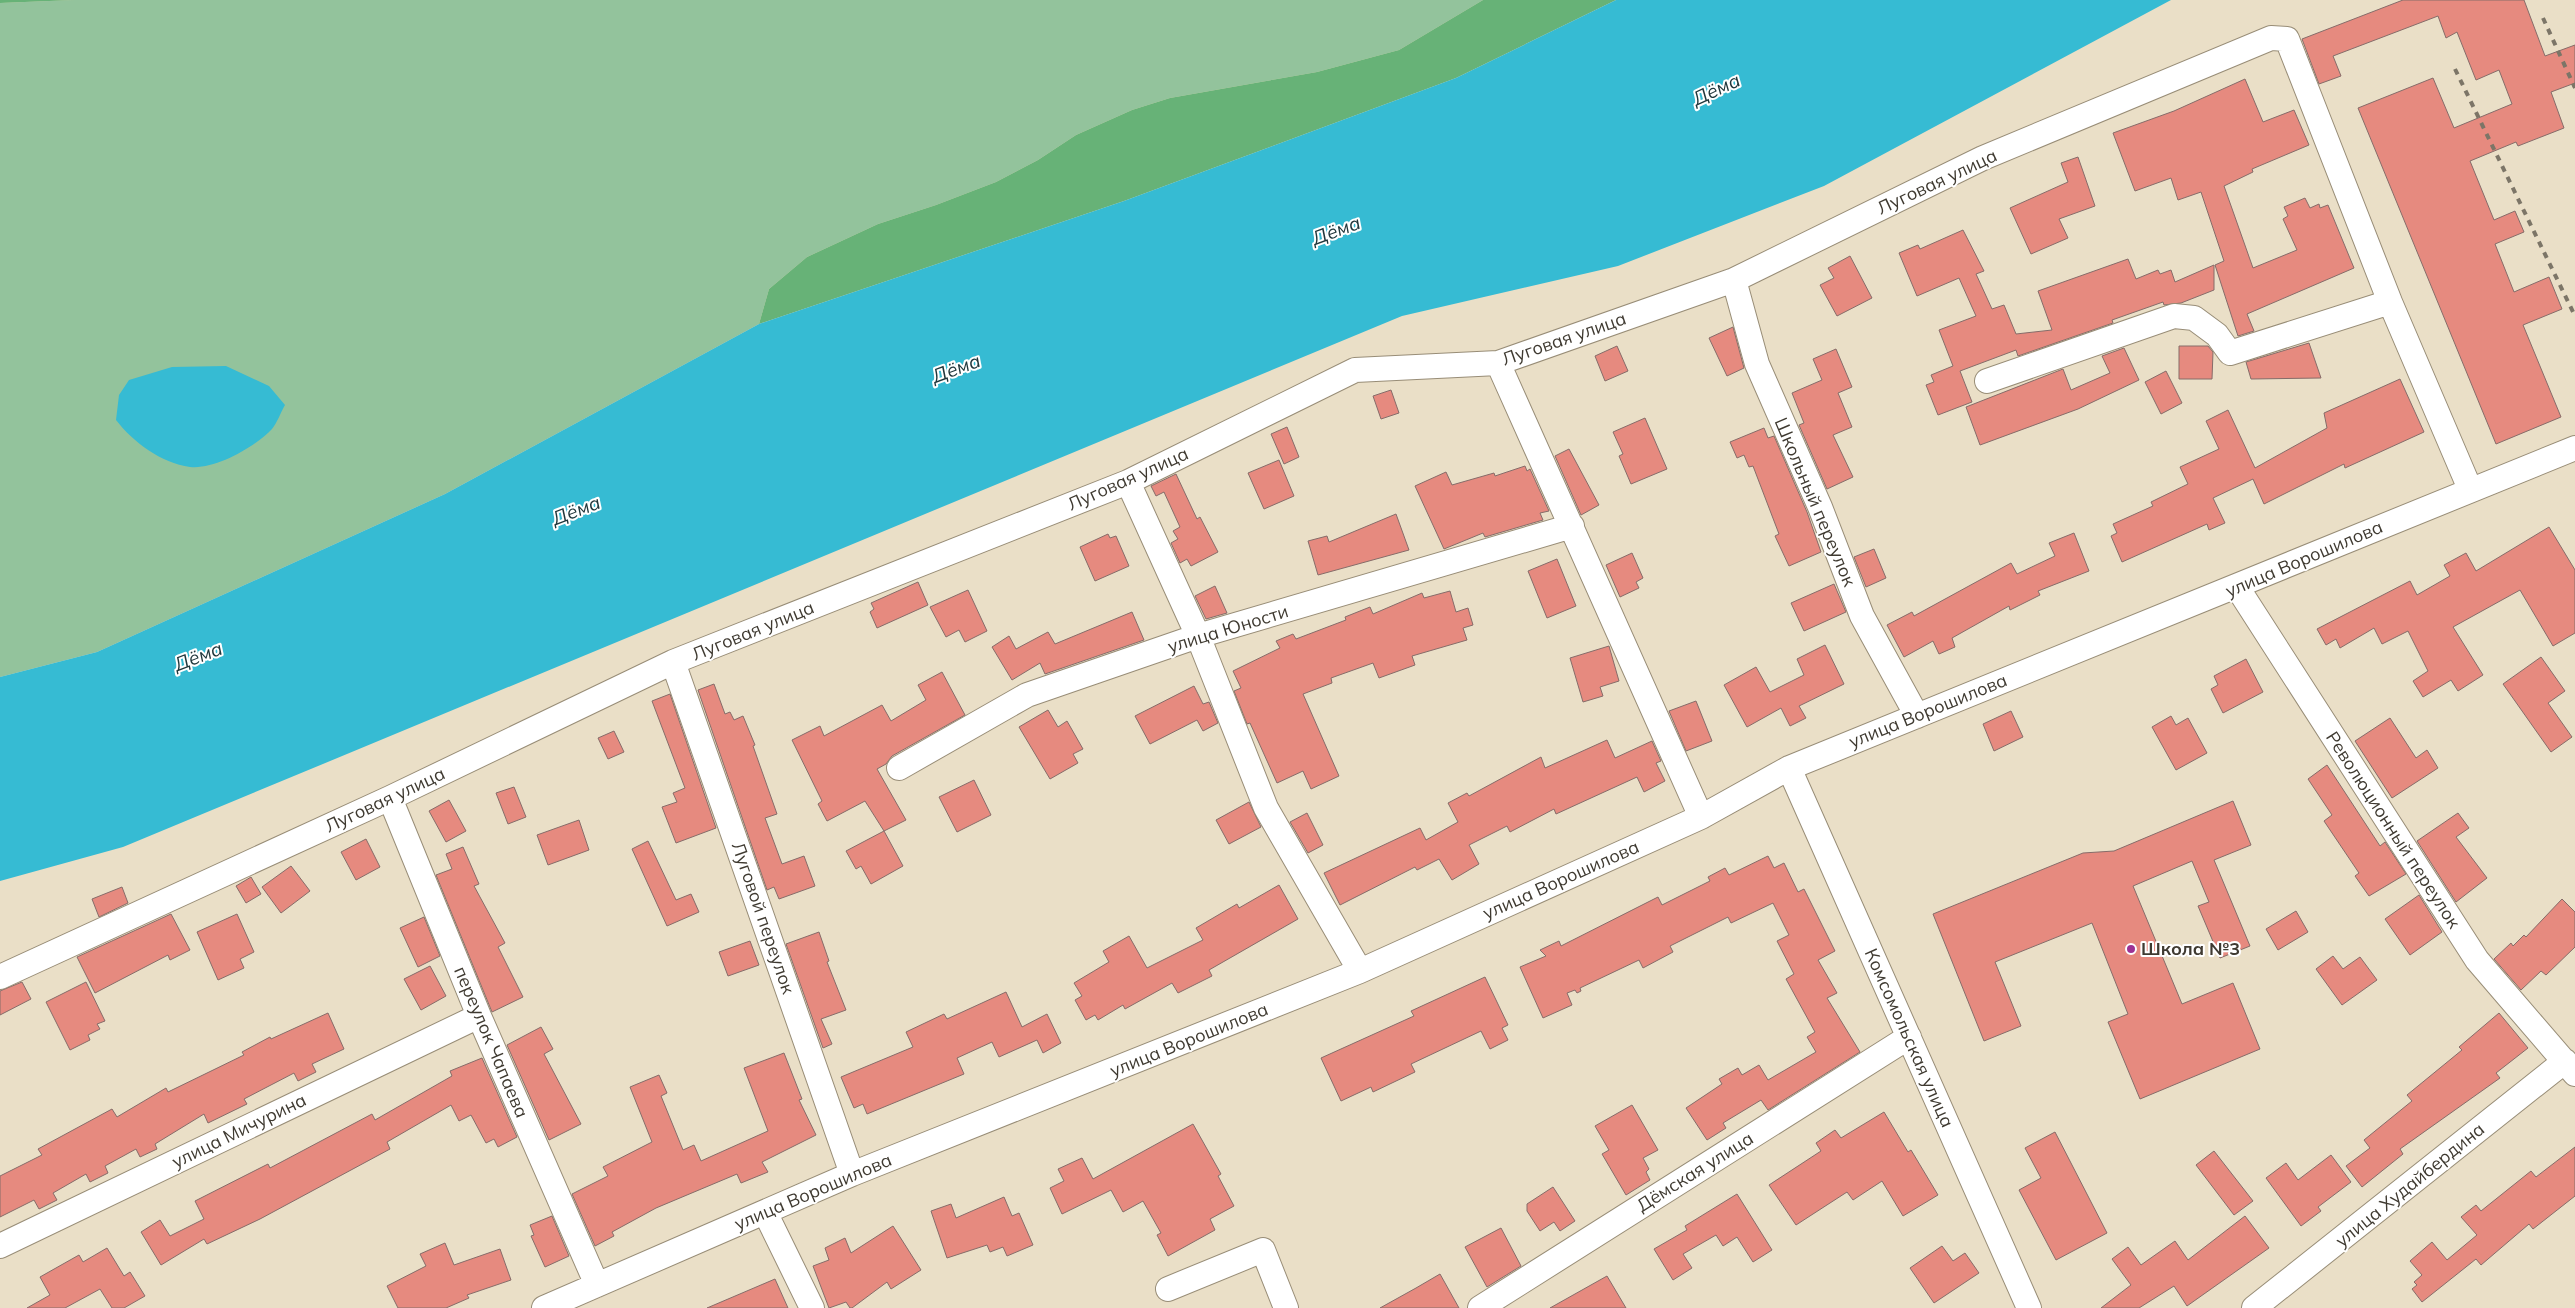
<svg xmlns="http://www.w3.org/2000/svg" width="2575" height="1308" font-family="Mulish,sans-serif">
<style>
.green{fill:#93c39c}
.forest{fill:#67b277}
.water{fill:#36bbd3}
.building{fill:#e68a7f;stroke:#866c69}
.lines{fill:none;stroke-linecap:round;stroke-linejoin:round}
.minor-casing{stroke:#988d77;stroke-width:26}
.minor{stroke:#fff;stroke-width:24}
.rail{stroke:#7c7567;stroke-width:4;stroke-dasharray:6 6;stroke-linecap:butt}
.poi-dot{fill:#9c3294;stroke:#fff;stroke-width:2}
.labels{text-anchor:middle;stroke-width:4;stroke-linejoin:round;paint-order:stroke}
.street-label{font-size:18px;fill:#3f3a31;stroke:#fff}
.poi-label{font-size:18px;font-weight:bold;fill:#3f3a31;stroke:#fff;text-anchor:start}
.water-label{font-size:19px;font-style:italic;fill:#21373c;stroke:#fff}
</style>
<rect width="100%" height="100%" fill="#eadfc7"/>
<path class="green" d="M74,0h1409l-84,50 -82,22 -147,26 -38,12 -56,25 -38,25 -42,22 -60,23 -58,19 -71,33 -38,32 -10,35 -314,170 -348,158 -97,25v-674z"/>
<path class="forest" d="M0,0h74l-74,3z
M1483,0h133l-160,78 -332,123 -365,123 10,-35 38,-32 71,-33 58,-19 60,-23 42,-22 38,-25 56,-25 38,-12 147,-26 82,-22z"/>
<path class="water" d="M1616,0h555l-347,186 -206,80 -216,50 -1279,531 -123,34v-204l97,-25 348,-158 314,-170 365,-123 332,-123z
M226,366l43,20 16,19c-4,7 -8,18 -13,24 -17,18 -57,41 -82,38 -29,-4 -57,-25 -74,-47l3,-25 10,-15 43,-13z"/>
<path class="building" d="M2403,0h121l21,56 30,-11v38l-24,9 13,36 -46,18 -2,-4 -46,19 24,59 21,-9 9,21 -29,12 19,48 35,-15 13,32 -39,16 38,92 -65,27 -138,-336 75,-30 21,50 58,-24 -13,-34 -23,10 -19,-48 -11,6 -8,-22 -105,40 8,20 -22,8 -17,-45z
M2245,79l18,43 31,-12 15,35 -57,24 1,3 -29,14 29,82 44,-18 -14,-31 5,-3 -4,-9 21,-9 5,10 9,-4 1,4 8,-3 26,63 -107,46 7,17 -16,5 -23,-71 9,-4 -23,-69 -23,8 -7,-22 -36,13 -22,-58 61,-22z
M2078,157l17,49 -36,13 9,19 -37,16 -21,-46 58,-26 -7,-19z
M1963,230l21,41 -8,3 16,35 12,-4 12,29 36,-4 -14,-39 90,-32 8,20 22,-9 2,4 11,-4 4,12 39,-17v25l-33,13 -17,2 -1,-3 -51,18 1,3 -95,33 -2,-6 -56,21 12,31 -34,13 -12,-30 8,-3 -3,-7 22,-9 -14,-36 37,-14 -17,-38 -42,18 -18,-43 19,-8 2,4z
M1850,256l22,42 -35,18 -17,-31 14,-7 -6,-10z
M1733,327l11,41 -17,8 -18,-38z
M2309,343l12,35 -70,1 -5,-17z
M1617,346l11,25 -23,10 -10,-25z
M2179,346h29l5,6 -1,27h-33z
M2124,348l15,32 -61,29 -98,36 -14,-38 97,-38 8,21 39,-17 -8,-17z
M1836,349l16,38 -14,6 14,34 -19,8 20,42 -26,12 -28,-64 5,-2 -12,-30 30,-13 -9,-21z
M2166,371l16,32 -21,11 -16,-32z
M2400,379l24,53 -79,36 -1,-4 -80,40 -11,-25 -40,19 12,25 -16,7 -2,-6 -85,38 -11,-26 6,-3 -4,-9 40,-18 -2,-4 37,-18 -8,-17 39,-18 -13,-28 22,-11 27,58 72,-40 -3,-15z
M1391,390l8,23 -18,6 -8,-23z
M1645,418l22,51 -36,15 -12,-28 4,-2 -10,-22z
M1287,427l12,30 -15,7 -13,-30z
M1764,428l4,10 6,-2 33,76 14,40 -32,14 -14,-30 4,-2 -26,-68 -4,1 -5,-12 -7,3 -7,-16z
M1569,449l30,56 -18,10 -26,-59z
M1279,460l15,36 -30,13 -16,-36z
M1525,466l2,5 3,-2 19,42 -9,2 3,7 -58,17 -2,-4 -39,16 -29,-63 31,-14 6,13 42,-12 1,3z
M1176,474l21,45 3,-2 18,35 -27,14 -4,-7 -7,4 -9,-20 7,-4 -5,-8 7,-4 -16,-35 -8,4 -5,-10z
M1396,514l13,36 -91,25 -10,-34 19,-5 2,6z
M2549,527l26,43v63l-22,13 -33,-56 -67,37 30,48 -25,16 -7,-11 -28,17 -10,-16 15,-10 -20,-40 -26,13 -8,-16 -34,20 -4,-9 -10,6 -9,-16 93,-48 7,14 33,-19 -6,-11 22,-12 10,18z
M2074,533l15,38 -51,20 2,4 -30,15 -1,-4 -57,32 3,9 -16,7 -6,-13 -29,16 -17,-32 25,-13 2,4 97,-53 6,11 38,-18 -6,-13z
M1108,534l2,4 6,-2 13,30 -34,15 -15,-34z
M1874,549l12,29 -20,9 -12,-30z
M1632,553l11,25 -7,4 3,6 -19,9 -14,-32z
M1557,559l19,47 -29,12 -19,-47z
M918,582l10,23 -51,23 -7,-16 4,-3 -3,-6z
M1834,584l12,28 -42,19 -13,-28z
M1215,586l12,27 -21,6 -11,-23z
M968,590l19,41 -22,11 -6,-12 -13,7 -16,-30z
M1450,591l6,21 12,-4 5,17 -10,3 4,12 -55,16 3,9 -36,13 -6,-15 -42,15 1,5 -29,11 36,82 -28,13 -8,-18 -26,12 -27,-60 -3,1 -13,-33 7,-3 -8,-17 47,-23 -4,-7 17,-7 3,5 50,-19 -1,-3 25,-10 3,7 49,-21 2,5z
M1132,612l12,28 -99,34 -5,-11 -28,17 -20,-33 17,-11 7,13 32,-17 7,12z
M1825,645l19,39 -45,22 7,12 -16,8 -9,-18 -34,19 -23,-42 32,-18 14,25 34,-17 -7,-16z
M1609,646l10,35 -19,6 3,9 -20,6 -13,-44z
M2541,657l24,34 -17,12 24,34 -21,15 -48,-68z
M2246,659l17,33 -40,21 -12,-24 7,-4 -4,-9z
M942,672l23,43 -73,41 -6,8 -9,5 29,51 -22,11 -19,-30 -38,20 -9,-17 4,-3 -30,-61 28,-14 4,10 58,-31 9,16 35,-21 -8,-15z
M714,684l11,30 5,-2 4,8 9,-4 12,29 -2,1 24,68 -12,4 17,46 22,-8 11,30 -36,13 -5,-12 -7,3 -69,-200z
M1194,686l9,18 6,-2 9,21 -15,8 -6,-11 -47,24 -15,-28z
M670,694l46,134 -40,15 -14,-36 15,-5 -4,-9 12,-5 -33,-87z
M1696,701l16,40 -26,10 -17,-40z
M1048,710l10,17 9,-6 16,28 -10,5 5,9 -28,16 -31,-52z
M2011,711l12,26 -29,14 -11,-27z
M2171,716l5,9 12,-7 19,35 -31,17 -24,-43z
M2390,718l26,40 11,-8 11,18 -46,30 -37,-57z
M614,731l10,21 -16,7 -10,-21z
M1607,740l8,18 37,-17 9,20 -5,2 9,18 -21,11 -7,-15 -81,37 -2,-5 -44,23 -3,-6 -38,19 10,19 -27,16 -13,-21 -22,11 -2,-3 -75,38 -16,-32 96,-45 6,12 32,-18 -10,-19 19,-10 2,3 72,-39 4,11z
M2327,765l53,81 5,-4 21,32 -37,22 -14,-20 4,-3 -35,-52 8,-6 -24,-36z
M974,780l17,35 -34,17 -18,-35z
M514,787l12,30 -18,7 -12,-31z
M449,800l17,31 -20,11 -17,-31z
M2233,801l18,44 -37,15 36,86 -30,12 -22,-52 11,-4 -17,-41 -59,25 49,118 51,-21 27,66 -120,50 -32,-77 20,-8 -36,-91 -97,39 26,64 -37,15 -51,-127 150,-61 31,-2z
M1249,802l12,25 -32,17 -13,-24z
M1307,813l16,32 -15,8 -18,-31z
M2458,813l11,15 -13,9 31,41 -31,24 -39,-61z
M579,820l10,30 -41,15 -11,-30z
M884,831l19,35 -32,18 -10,-18 -5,3 -10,-18z
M366,839l14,28 -24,13 -15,-28z
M648,841l28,59 15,-6 8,18 -32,14 -35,-77z
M463,847l16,37 -5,2 31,57 -7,4 25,50 -31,15 -56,-137 16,-6 -6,-15z
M1768,856l6,12 10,-5 14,29 6,-3 31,62 -17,9 19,33 -10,5 33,54 -92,58 -7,-10 -38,23 3,5 -19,12 -21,-32 36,-24 -3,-5 19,-11 4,7 17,-10 9,15 48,-28 -9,-15 8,-5 -29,-53 8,-5 -17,-33 12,-6 -16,-32 -42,20 -3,-6 -58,29 3,6 -30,16 -4,-8 -59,28 1,3 -4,2 -2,-3 -8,3 5,12 -29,13 -23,-51 26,-11 -6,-6 19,-9 2,5 97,-49 4,8 48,-24 -2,-4 17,-9 4,7z
M291,866l19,25 -29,22 -19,-26z
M251,877l10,17 -15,9 -10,-17z
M1279,885l19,34 -89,51 3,6 -34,17 -6,-10 -47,26 -2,-4 -25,15 -3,-5 -9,5 -11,-20 7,-4 -8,-13 35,-21 -6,-11 26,-15 18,32 56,-28 -7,-12 41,-24 2,4z
M122,887l6,16 -29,14 -7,-18z
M2419,895l23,37 -32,23 -25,-36z
M2562,899l13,13v35l-29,28 -5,-4 -20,19 -27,-31 17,-16 2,3 11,-11 2,2z
M2296,911l12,21 -30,18 -12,-21z
M171,914l19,36 -20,10 -2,-5 -73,38 -18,-36z
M237,914l17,38 -14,7 4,9 -26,12 -21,-48z
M424,917l16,39 -22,11 -18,-39z
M819,932l10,29 -2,1 19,48 -25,9 11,25 -9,4 -37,-104z
M750,941l9,24 -31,11 -9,-24z
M2333,956l10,13 17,-12 17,23 -35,25 -26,-36z
M430,966l16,30 -25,14 -17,-31z
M1485,977l23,48 -6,3 6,12 -18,9 -9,-18 -70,33 4,8 -42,20 -2,-5 -30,14 -20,-43 93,-42 -3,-5z
M22,982l9,17 -31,16v-24z
M86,982l19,39 -8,3 3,5 -12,6 2,5 -20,10 -24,-48z
M1006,992l16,35 25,-13 14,29 -18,10 -6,-13 -38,17 -7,-15 -35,16 7,16 -97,40 -4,-10 -9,4 -13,-31 72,-30 -7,-15 38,-18 3,5z
M328,1013l16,36 -32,15 4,8 -18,9 -4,-8 -50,26 3,5 -39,19 -4,-9 -49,30 2,5 -17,8 -4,-8 -31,17 3,7 -18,9 -4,-8 -33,19 4,7 -18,9 -5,-9 -34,17v-41l42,-21 -4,-6 74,-40 5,8 49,-29 2,4 76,-37 -2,-3 28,-15 1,2z
M2499,1013l29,35 -32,25 4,5 -100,71 3,5 -41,33 -16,-21 24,-18 -6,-8 48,-39 -5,-6 55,-45 -3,-3z
M541,1027l12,22 -9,5 37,70 -32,16 -42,-95z
M784,1053l18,46 -3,1 17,35 -54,27 6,10 -27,11 -4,-9 -81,34 -44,24 2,4 -19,10 -23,-52 36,-18 -5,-9 49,-25 -22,-55 29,-12 8,18 -6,3 22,54 11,-5 7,16 67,-30 -24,-63z
M482,1058l35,79 -19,10 -4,-8 -8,4 -15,-28 -12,6 -8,-16 -64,37 3,7 -130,70 -53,25 -3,-5 -43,26 -20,-33 19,-12 10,16 34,-17 -9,-18 73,-37 2,4 102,-54 3,6 77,-44 -2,-5z
M1632,1105l26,45 -15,8 6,11 -3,3 4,8 -24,15 -24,-41 7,-4 -14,-24z
M1884,1112l24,40 3,-2 27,45 -35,21 -21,-35 -29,19 -6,-8 -51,33 -27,-40 52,-34 -5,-8 19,-13 6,8z
M1193,1124l28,50 -3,2 16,30 -24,13 5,11 -47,26 -11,-21 4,-2 -18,-32 -20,11 -12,-22 -49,24 -12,-26 14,-7 -6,-12 24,-11 11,21z
M2055,1132l52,101 -51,27 -37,-70 22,-12 -16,-30z
M2575,1147v49l-42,33 -4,-5 -48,41 -5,-6 -54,43 -10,-13 5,-4 -3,-3 8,-7 -12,-14 22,-19 15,18 30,-25 -16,-18 15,-12 5,6 50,-40 5,6z
M2214,1151l39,50 -19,14 -38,-50z
M2331,1155l20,27 -33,25 3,4 -20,15 -35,-48 20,-15 12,17z
M1553,1187l22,34 -15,10 -6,-9 -14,9 -13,-20v-7z
M1737,1194l35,56 -19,12 -16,-25 -14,9 -7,-11 -33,19 9,14 -19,12 -19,-31 33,-19 -2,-4z
M1004,1197l8,19 7,-3 14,32 -26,11 -4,-9 -13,5 -3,-7 -40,13 -16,-47 20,-7 5,14z
M552,1216l17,40 -24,11 -14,-31 3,-1 -4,-10z
M2245,1216l24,32 -82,58 -13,-20 -35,22h-38l30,-23 -19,-26 16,-12 13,18 34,-24 13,19z
M893,1226l28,44 -30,19 -4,-7 -35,26h-2l-4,-6 -17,6 -16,-42 16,-6 -4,-12 20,-10 6,15z
M1501,1228l20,38 -34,21 -22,-40z
M445,1243l9,22 46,-16 11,31 -44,15 2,3 -23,10h-48l-11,-22 39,-20 -6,-12z
M1942,1246l11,15 12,-8 14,20 -45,30 -24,-35z
M107,1248l17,28 6,-4 15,24 -21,12h-12l-12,-19 -35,19h-38l23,-13 -10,-18 39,-22 4,7z
M1440,1274l19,34h-79l36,-20z
M1607,1276l19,32h-76z
M775,1279l13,29h-81z"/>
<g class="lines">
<g class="minor-casing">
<path id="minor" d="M1734,280l23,84 63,143 42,109 55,100
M1498,363l203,454
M1987,381l187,-65 20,2 23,17 13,18 160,-51
M1128,482l70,154 68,172 94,163
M2237,587l240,373 98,114
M673,662l179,512
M899,768l128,-73 171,-59 374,-110
M1789,768l240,540
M390,798l89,218 118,269
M0,977l390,-179 283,-136 455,-180 227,-112 143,-7 236,-83 249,-122 288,-120 16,1 103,263 80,187
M765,1212l47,96
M0,1246l479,-230
M1168,1289l95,-39 23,58
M544,1308l308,-134 508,-203 341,-154 88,-49 786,-320
M1480,1308l429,-271
M2254,1308l311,-247"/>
</g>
<use href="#minor" class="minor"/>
<path class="rail" d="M2543,18l32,70
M2455,69l120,247"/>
</g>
<circle class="poi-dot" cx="2131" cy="949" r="5"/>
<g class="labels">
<g class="street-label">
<text transform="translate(1937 182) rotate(-25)" y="6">Луговая улица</text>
<text transform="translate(1564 339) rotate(-19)" y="6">Луговая улица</text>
<text transform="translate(1128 479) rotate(-24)" y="6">Луговая улица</text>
<text transform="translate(1815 502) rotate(67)" y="6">Школьный переулок</text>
<text transform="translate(2304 559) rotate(-23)" y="6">улица Ворошилова</text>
<text transform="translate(1228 629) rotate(-17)" y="6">улица Юности</text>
<text transform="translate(753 631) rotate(-22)" y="6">Луговая улица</text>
<text transform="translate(1928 711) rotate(-22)" y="6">улица Ворошилова</text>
<text transform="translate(385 800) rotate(-25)" y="6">Луговая улица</text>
<text transform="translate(2393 830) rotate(57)" y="6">Революционный переулок</text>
<text transform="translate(1561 880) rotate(-24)" y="6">улица Ворошилова</text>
<text transform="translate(763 918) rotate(71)" y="6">Луговой переулок</text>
<text transform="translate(1909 1038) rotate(66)" y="6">Комсомольская улица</text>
<text transform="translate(1189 1040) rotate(-22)" y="6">улица Ворошилова</text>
<text transform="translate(491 1042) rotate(67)" y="6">переулок Чапаева</text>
<text transform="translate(239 1131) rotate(-26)" y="6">улица Мичурина</text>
<text transform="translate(1695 1172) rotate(-32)" y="6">Дёмская улица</text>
<text transform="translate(2410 1185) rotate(-39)" y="6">улица Худайбердина</text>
<text transform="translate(813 1192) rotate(-23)" y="6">улица Ворошилова</text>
</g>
<g class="poi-label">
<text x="2141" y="955">Школа №3</text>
</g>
<g class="water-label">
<text transform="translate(1716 89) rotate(-25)" y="7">Дёма</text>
<text transform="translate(1336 230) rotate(-20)" y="7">Дёма</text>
<text transform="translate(956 368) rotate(-20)" y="7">Дёма</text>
<text transform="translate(576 510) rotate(-21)" y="7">Дёма</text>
<text transform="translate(198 656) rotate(-21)" y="7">Дёма</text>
</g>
</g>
</svg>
